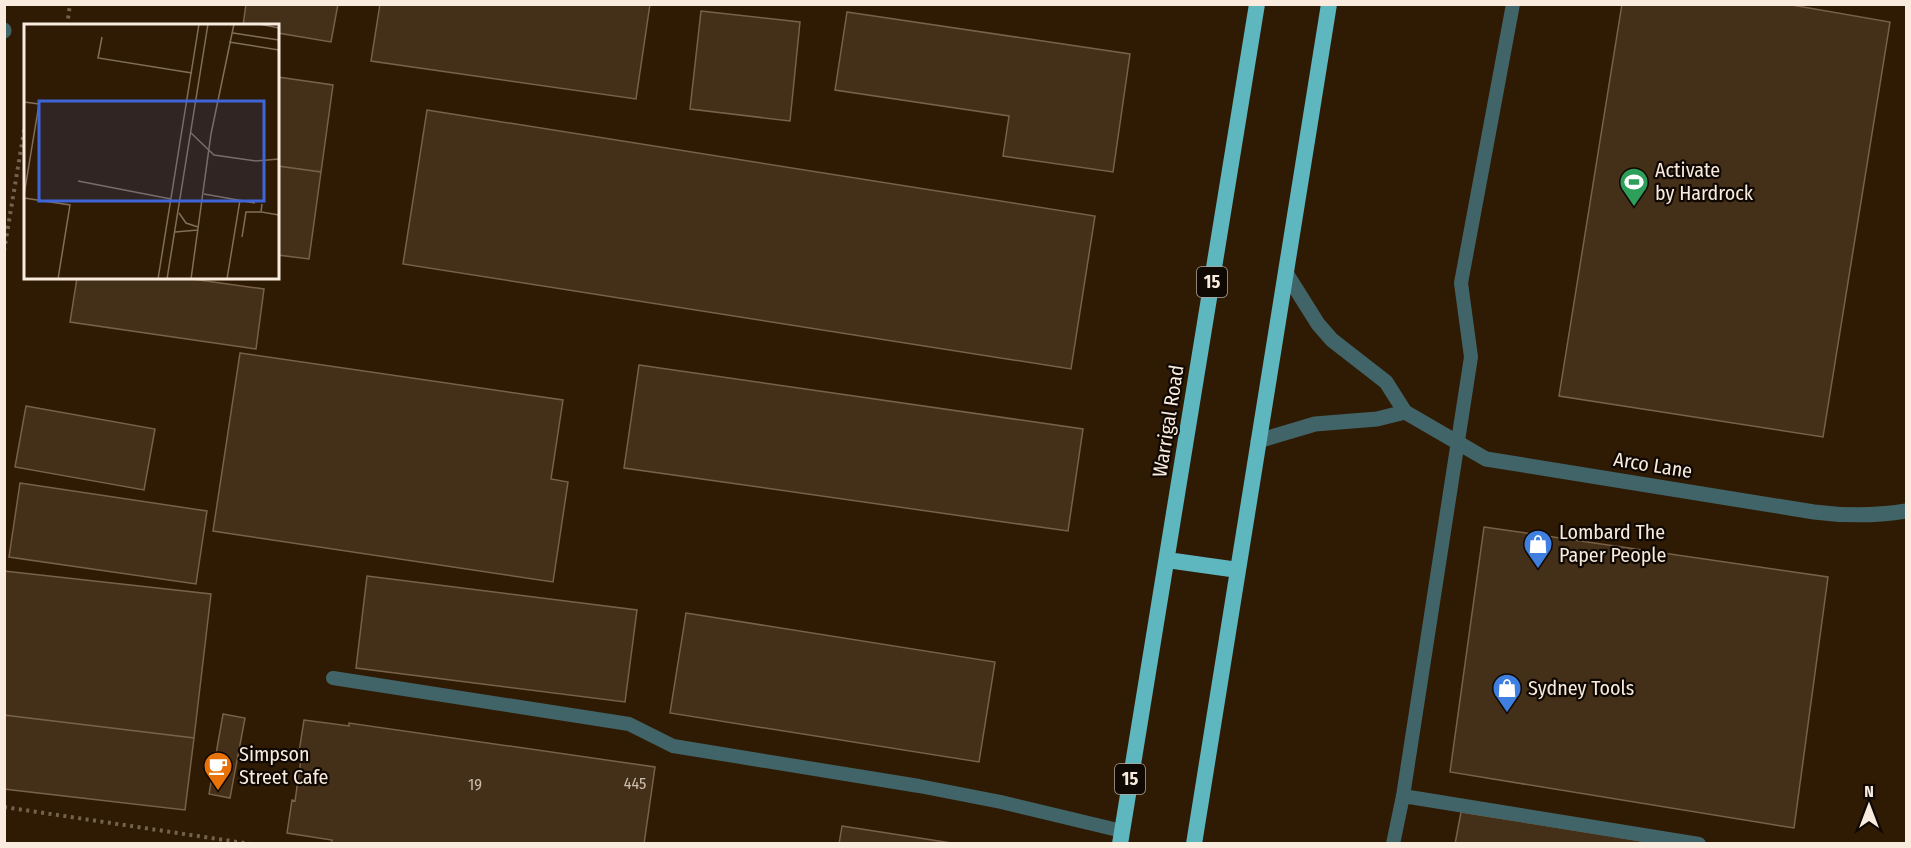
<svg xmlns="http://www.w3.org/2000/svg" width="1911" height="848" font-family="'Fira Sans Condensed',sans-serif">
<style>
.building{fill:#442f18;stroke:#786148;stroke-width:1.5}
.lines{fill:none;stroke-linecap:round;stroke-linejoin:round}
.path{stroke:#74624e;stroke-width:4;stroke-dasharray:3 4.5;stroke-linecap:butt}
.service{stroke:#406467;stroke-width:14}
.minor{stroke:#406467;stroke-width:15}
.trunk{stroke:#5eb6be;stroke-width:16}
.labels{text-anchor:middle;stroke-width:4.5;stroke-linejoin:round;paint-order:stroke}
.number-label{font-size:16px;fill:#ccbcac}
.shield{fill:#100802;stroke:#b3a79c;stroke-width:1.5}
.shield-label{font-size:18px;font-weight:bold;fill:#f9ebde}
.poi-label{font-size:20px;fill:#f9ebde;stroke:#100802;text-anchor:start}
.street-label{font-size:20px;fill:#f9ebde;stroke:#100802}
.inset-road{fill:none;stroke:#806e5b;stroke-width:1.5}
.view{fill:#3e66d9;fill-opacity:0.15;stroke:#3e66d9;stroke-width:3}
.inset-edge{fill:none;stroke:#f9ebde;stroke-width:3}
</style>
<rect width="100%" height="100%" fill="#2f1b04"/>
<path class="building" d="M246,4h92l-7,38 -53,-9v-7h-35z
M380,4h270l-14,95 -265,-38z
M1622,4h164l104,18 -67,415 -264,-41z
M701,11l99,11 -10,99 -100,-12z
M847,12l283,42 -17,118 -110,-16 6,-40 -174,-26z
M278,77l55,8 -12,87 -43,-6z
M427,110l668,106 -24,153 -668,-105z
M278,166l43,6 -12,87 -31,-4z
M77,278h108l79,11 -8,60 -186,-27z
M240,353l323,47 -12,79 17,3 -15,100 -340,-51z
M639,365l444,64 -15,102 -444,-63z
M26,406l129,23 -11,61 -129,-23z
M20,483l187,28 -11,73 -187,-27z
M1484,527l344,50 -34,251 -344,-56z
M4,571l207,23 -17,144 -190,-23z
M367,576l270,34 -12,92 -269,-34z
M686,613l309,49 -16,100 -309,-49z
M223,714l22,4 -15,80 -21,-4z
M4,715l190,23 -9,72 -181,-21z
M304,720l45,6v-3l306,44 -11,77h-313l1,-4 -45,-7 5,-33 3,1 7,-49h-3z
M1461,812l201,32h-207z
M842,826l116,18h-119z"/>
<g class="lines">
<path class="path" d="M67,26l3,-22
M4,251l22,-132
M4,807l247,37"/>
<path class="service" d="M333,678l296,46 44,22 246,40 82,16 121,29
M1403,796l296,48
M1393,844l10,-48 68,-439 -10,-74 52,-279"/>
<path class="minor" d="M4,30v1
M1286,273l32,51 14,16 54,42 19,30 81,47 328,53c31,4 61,4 92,-1
M1258,441l57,-17 62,-5 28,-7"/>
<path class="trunk" d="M1167,560l71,10
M1120,844l137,-840
M1194,844l135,-840"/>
</g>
<defs>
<g id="stadium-pin" transform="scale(1.5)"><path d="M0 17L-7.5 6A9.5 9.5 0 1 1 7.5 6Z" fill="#2e9e5b" stroke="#100802"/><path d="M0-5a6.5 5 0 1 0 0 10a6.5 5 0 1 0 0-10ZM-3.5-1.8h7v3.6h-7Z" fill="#fff"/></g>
<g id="shop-pin" transform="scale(1.5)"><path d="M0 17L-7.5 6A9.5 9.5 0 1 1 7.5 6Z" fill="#3f7fe0" stroke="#100802"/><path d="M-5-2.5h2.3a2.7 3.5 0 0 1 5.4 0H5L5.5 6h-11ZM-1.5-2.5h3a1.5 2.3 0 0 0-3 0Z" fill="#fff"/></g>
<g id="cafe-pin" transform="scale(1.5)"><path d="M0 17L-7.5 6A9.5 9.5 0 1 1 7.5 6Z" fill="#e8710a" stroke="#100802"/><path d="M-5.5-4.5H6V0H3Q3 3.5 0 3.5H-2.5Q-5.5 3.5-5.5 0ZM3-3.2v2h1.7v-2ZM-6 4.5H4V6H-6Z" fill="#fff"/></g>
</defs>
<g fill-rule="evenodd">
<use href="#stadium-pin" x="1634" y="182"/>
<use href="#shop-pin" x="1538" y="544"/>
<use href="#shop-pin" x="1507" y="688"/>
<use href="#cafe-pin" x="218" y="766"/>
</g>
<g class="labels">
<g class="number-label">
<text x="635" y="789">445</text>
<text x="475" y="790">19</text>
</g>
<g class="shield">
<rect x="1197" y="267" width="30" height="30" rx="4.5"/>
<rect x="1115" y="764" width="30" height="30" rx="4.5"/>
</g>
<g class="shield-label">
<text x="1212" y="288">15</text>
<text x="1130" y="785">15</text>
</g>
<g class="poi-label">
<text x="1655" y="177">Activate<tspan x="1655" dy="23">by Hardrock</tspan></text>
<text x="1559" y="539">Lombard The<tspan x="1559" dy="23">Paper People</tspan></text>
<text x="1528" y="695">Sydney Tools</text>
<text x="239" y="761">Simpson<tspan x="239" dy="23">Street Cafe</tspan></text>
</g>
<g class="street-label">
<text transform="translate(1168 421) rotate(-81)" y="7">Warrigal Road</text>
<text transform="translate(1653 465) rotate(9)" y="7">Arco Lane</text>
</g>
</g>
<g transform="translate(24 24)">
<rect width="255" height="255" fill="#2f1b04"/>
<path class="inset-road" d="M235,0l20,4M209,9l46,7M78,13l-4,21 94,15M205,18l50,8M0,78l15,2 -15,91M167,109l23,22 42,6 23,-2M54,157l93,18M180,170l51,9M0,174l46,7 -12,74M238,180l-1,8 18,3M155,189l7,10 12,4M151,208l23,-2M218,213l4,-25h15M134,255l41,-255M143,255l41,-255M167,255l20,-145 23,-110M203,255l13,-79"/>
<path class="view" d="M15,77h225v100h-225z"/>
<rect width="255" height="255" class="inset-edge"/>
</g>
<rect width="1911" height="848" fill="none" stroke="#f9ebde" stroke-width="12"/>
<g transform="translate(1869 806)" stroke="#100802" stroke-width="4.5" paint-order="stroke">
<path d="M0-4.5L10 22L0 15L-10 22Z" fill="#f9ebde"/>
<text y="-9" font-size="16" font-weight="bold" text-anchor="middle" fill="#f9ebde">N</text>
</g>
</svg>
